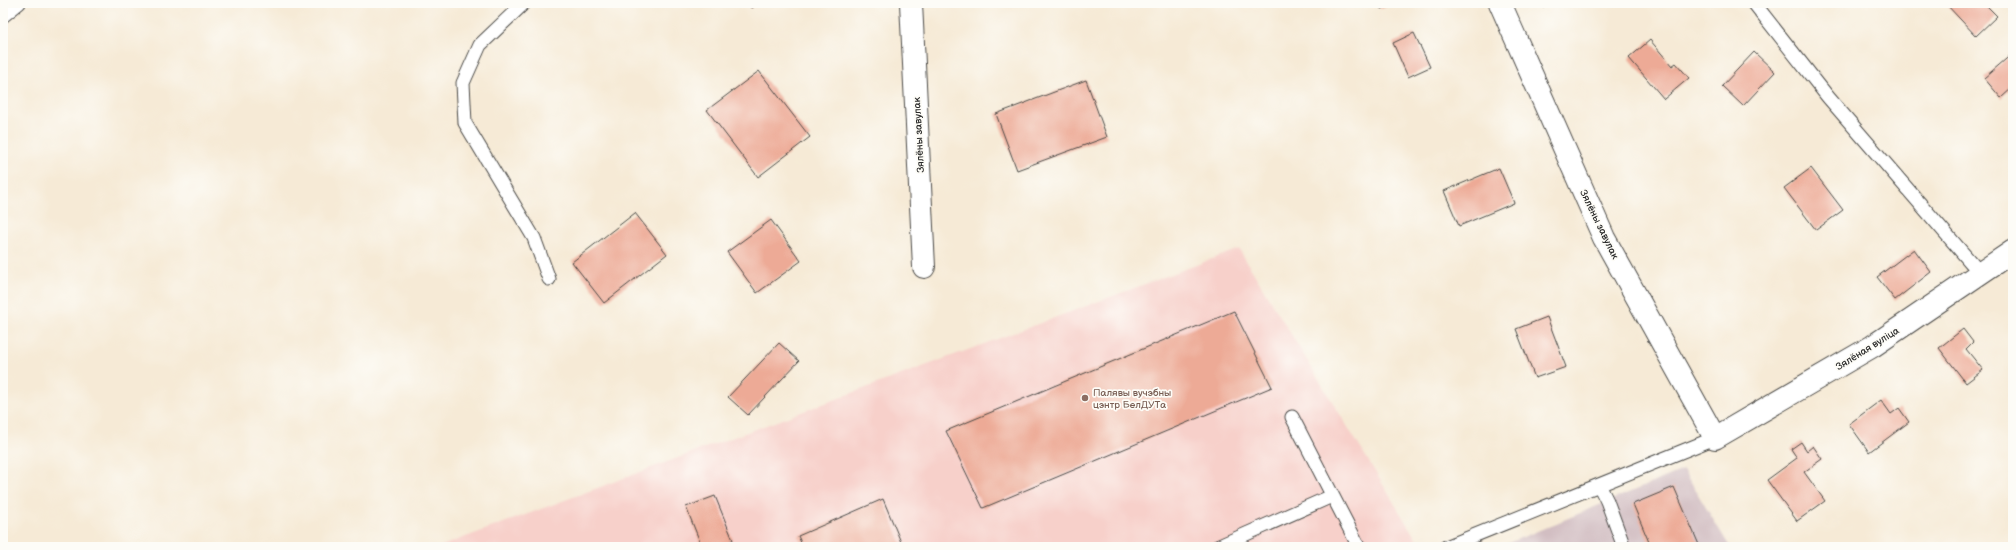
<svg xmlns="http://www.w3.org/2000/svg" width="2016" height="550" font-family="'Balsamiq Sans',sans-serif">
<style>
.built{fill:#f7d0ca}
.industrial{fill:#d2bec2}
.building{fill:#edaa96}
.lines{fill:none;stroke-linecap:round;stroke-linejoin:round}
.service-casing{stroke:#494845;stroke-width:15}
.minor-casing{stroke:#494845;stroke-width:24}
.service{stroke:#fff;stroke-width:13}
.minor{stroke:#fff;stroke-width:22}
.education-dot{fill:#8d6e63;stroke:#fdfcf7;stroke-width:1.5}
.labels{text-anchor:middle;stroke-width:3.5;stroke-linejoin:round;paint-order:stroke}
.street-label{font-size:10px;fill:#2b2b2b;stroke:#fdfcf7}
.education-label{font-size:10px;fill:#785e54;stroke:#fdfcf7;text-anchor:start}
</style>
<rect width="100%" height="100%" fill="#fdfcf7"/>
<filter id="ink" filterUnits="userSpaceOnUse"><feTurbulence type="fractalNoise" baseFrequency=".025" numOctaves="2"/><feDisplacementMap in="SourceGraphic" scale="8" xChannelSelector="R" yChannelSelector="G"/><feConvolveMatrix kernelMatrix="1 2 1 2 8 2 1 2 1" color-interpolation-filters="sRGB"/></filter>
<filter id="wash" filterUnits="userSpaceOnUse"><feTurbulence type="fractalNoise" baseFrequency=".012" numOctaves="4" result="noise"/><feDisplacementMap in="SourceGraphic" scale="16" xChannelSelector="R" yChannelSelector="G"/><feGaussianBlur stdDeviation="0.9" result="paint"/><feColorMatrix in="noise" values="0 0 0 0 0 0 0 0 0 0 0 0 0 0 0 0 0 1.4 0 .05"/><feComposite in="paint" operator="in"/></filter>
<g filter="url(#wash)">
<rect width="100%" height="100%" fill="#f6ead6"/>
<path class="built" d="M1239,249l182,298h-982z"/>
<path class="industrial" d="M1683,470l47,77h-231z"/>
<g id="blocks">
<path class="building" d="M748,3h10l-7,5z
M1378,3h16l-13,6z
M1540,3h10l-7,4z
M1945,3h39l13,13 -21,20z
M1414,33l16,34 -22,10 -15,-34z
M1650,40l22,26 4,-3 13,15 -25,21 -35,-41z
M1754,52l21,20 -32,34 -21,-20z
M2013,53v26l-3,2 3,6 -12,11 -17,-20z
M759,71l51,66 -52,40 -51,-67z
M1086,80l21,57 -90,33 -21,-56z
M1499,168l15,35 -55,23 -15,-35z
M1811,168l32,42 -27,20 -32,-42z
M635,213l32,41 -63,49 -32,-41z
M771,220l30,41 -44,32 -30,-41z
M1914,249l17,23 -36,28 -18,-23z
M1234,311l38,76 -289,121 -37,-77z
M1547,317l19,50 -31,11 -19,-49z
M1963,329l10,13 -7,7 17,21 -17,13 -27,-35z
M779,343l20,18 -51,54 -20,-18z
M1881,400l10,14 8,-6 10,14 -40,30 -20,-28z
M1801,442l6,9 6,-5 9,13 -18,13 21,29 -28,20 -30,-41 30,-22 -6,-9z
M1674,487l26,60h-49l-18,-43z
M715,496l18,44 -18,7h-13l-16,-40z
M883,499l20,48h-100l-5,-11z"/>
</g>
</g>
<g filter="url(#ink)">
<use href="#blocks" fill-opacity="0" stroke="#494845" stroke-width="1"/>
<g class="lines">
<g class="service-casing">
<path id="service" d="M524,3l-44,42 -17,38 2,40 69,115 15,41
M1754,3l74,94 152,176
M3,16l16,-13
M1292,417l67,130
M1599,485l8,16 17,46
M1217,547l115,-51
M1446,547l269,-109"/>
</g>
<g class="minor-casing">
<path id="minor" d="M911,3l13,264
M1500,3l104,235 111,200 158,-92 140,-95"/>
</g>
<use href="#service" class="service"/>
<use href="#minor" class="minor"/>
</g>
</g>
<circle class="education-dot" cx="1085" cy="398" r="4"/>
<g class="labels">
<g class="street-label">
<text transform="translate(918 135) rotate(-93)" y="4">Зялёны завулак</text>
<text transform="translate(1600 224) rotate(64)" y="4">Зялёны завулак</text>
<text transform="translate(1867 348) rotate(-32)" y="4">Зялёная вуліца</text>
</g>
<g class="education-label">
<text x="1093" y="396">Палявы вучэбны<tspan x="1093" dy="12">цэнтр БелДУТа</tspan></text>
</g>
</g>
<rect width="2016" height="550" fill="none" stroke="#fdfcf7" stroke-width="16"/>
</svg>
